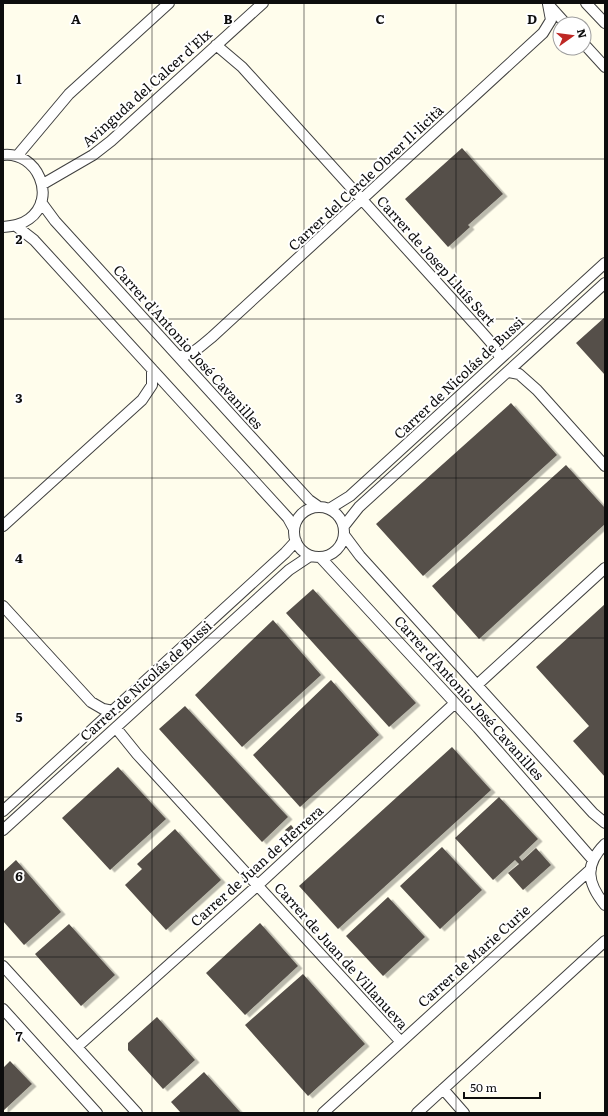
<svg xmlns="http://www.w3.org/2000/svg" width="608" height="1116" font-family="Literata,serif">
<style>
.building{fill:#554f49;filter:url(#shadow)}
.lines{fill:none;stroke-linecap:round;stroke-linejoin:round}
.minor-casing{stroke:#404040;stroke-width:12}
.minor{stroke:#fff;stroke-width:10}
.grid{fill:none;stroke:#0d0d0d;stroke-width:1;stroke-opacity:0.55}
.labels{text-anchor:middle;stroke-width:4;stroke-linejoin:round;paint-order:stroke}
.street-label{font-size:14px;fill:#0d0d0d;stroke:#fff}
.grid-label{font-size:13px;text-anchor:middle;font-weight:bold;fill:#0d0d0d;stroke:#fff;stroke-width:4;stroke-linejoin:round;paint-order:stroke}
</style>
<defs>
<filter id="shadow"><feDropShadow dx="4.5" dy="2.5" stdDeviation="0" flood-color="#0004"/></filter>
</defs>
<rect width="100%" height="100%" fill="#fffdec"/>
<path class="building" d="M462,148l41,46 -35,31 2,2 -22,20 -43,-48z
M605,317v58l-29,-32z
M511,403l46,52 -134,121 -47,-52z
M566,465l39,43v16l-126,115 -47,-53z
M313,589l103,114 -27,24 -103,-114z
M605,604v173l-32,-36 16,-15 -53,-59z
M273,620l48,55 -79,72 -47,-52z
M331,680l48,55 -79,72 -47,-52z
M185,706l103,111 -26,25 -103,-113z
M452,747l39,43 -153,139 -39,-43z
M118,767l48,52 -56,51 -48,-52z
M499,797l39,42 -19,18 3,4 14,-13 15,17 -28,25 -15,-17 11,-9 -4,-4 -22,20 -38,-42z
M291,825l5,6 -5,5 -6,-6z
M175,829l46,51 -55,50 -41,-45 17,-16 -5,-5z
M442,847l40,43 -42,39 -40,-43z
M16,860l45,52 -37,33 -21,-24v-49z
M388,897l37,40 -42,39 -37,-40z
M260,923l38,43 -53,49 -39,-42z
M69,924l46,51 -34,31 -46,-52z
M303,974l62,70 -57,52 -63,-71z
M157,1017l38,43 -32,29 -35,-39v-7z
M10,1061l22,23 -29,27v-43z
M204,1072l37,41h-60l-10,-11z"/>
<g class="lines">
<g class="minor-casing">
<path id="minor" d="M586,3l19,20
M548,4l18,20
M584,44l21,23
M216,45l26,22 238,263 14,16 6,12
M3,155c34,-4 55,43 26,64 -8,6 -16,7 -26,8
M17,156l52,-62 100,-91
M43,184l50,-29 18,-14 152,-138
M41,202l14,19 230,253 24,26 10,7
M16,226l18,14 254,278 6,11
M179,356c13,0 23,-11 33,-19l331,-304 8,-13 -3,-16
M508,372l11,2 18,16 68,76
M294 532a25 25 0 1 1 50 0a25 25 0 1 1-50 0Z
M329,509l21,-13 255,-233
M3,526l139,-126 10,-15v-16
M344,526l15,-19 246,-224
M345,536l15,20 233,257 12,10
M321,558l157,170 115,132
M3,606l88,96 12,7 10,2
M477,685l128,-117
M116,728l21,26 264,288
M3,811l282,-258 11,-12
M3,830l286,-260 21,-14
M605,844c-21,21 -18,39 0,61
M3,966l134,147
M3,1009l94,104
M77,1047l181,-162 197,-182
M443,1089l21,24
M323,1113l268,-244
M417,1113l188,-172"/>
</g>
<use href="#minor" class="minor"/>
</g>
<path class="grid" d="M152,3v1110M304,3v1110M456,3v1110M3,159h602M3,319h602M3,478h602M3,638h602M3,797h602M3,957h602"/>
<g class="labels">
<g class="street-label">
<text transform="translate(147 88) rotate(-42)" y="5">Avinguda del Calcer d'Elx</text>
<text transform="translate(366 178) rotate(-43)" y="5">Carrer del Cercle Obrer Il·licità</text>
<text transform="translate(436 261) rotate(48)" y="5">Carrer de Josep Lluís Sert</text>
<text transform="translate(188 347) rotate(48)" y="5">Carrer d'Antonio José Cavanilles</text>
<text transform="translate(459 378) rotate(-43)" y="5">Carrer de Nicolás de Bussi</text>
<text transform="translate(146 681) rotate(-42)" y="5">Carrer de Nicolás de Bussi</text>
<text transform="translate(469 698) rotate(48)" y="5">Carrer d'Antonio José Cavanilles</text>
<text transform="translate(257 866) rotate(-42)" y="5">Carrer de Juan de Herrera</text>
<text transform="translate(341 956) rotate(48)" y="5">Carrer de Juan de Villanueva</text>
<text transform="translate(474 956) rotate(-42)" y="5">Carrer de Marie Curie</text>
</g>
</g>
<g class="grid-label">
<text x="76" y="24">A</text>
<text x="228" y="24">B</text>
<text x="380" y="24">C</text>
<text x="532" y="24">D</text>
<text x="19" y="84">1</text>
<text x="19" y="244">2</text>
<text x="19" y="403">3</text>
<text x="19" y="563">4</text>
<text x="19" y="722">5</text>
<text x="19" y="881">6</text>
<text x="19" y="1041">7</text>
</g>
<rect width="608" height="1116" fill="none" stroke="#0d0d0d" stroke-width="8"/>
<g transform="translate(572 36) rotate(76)"><circle r="19" fill="#ffffff" stroke="#9e9e9e"/>
<path d="M0-3L7 15L0 10L-7 15Z" fill="#be2824"/>
<text y="-6" font-size="11" font-weight="bold" text-anchor="middle" fill="#0d0d0d">N</text>
</g>
<path d="M464 1092v6h76v-6" fill="none" stroke="#0d0d0d" stroke-width="2"/>
<text x="470" y="1092" font-size="12" fill="#0d0d0d" stroke="#ffffff" stroke-width="3" paint-order="stroke">50 m</text>
</svg>
